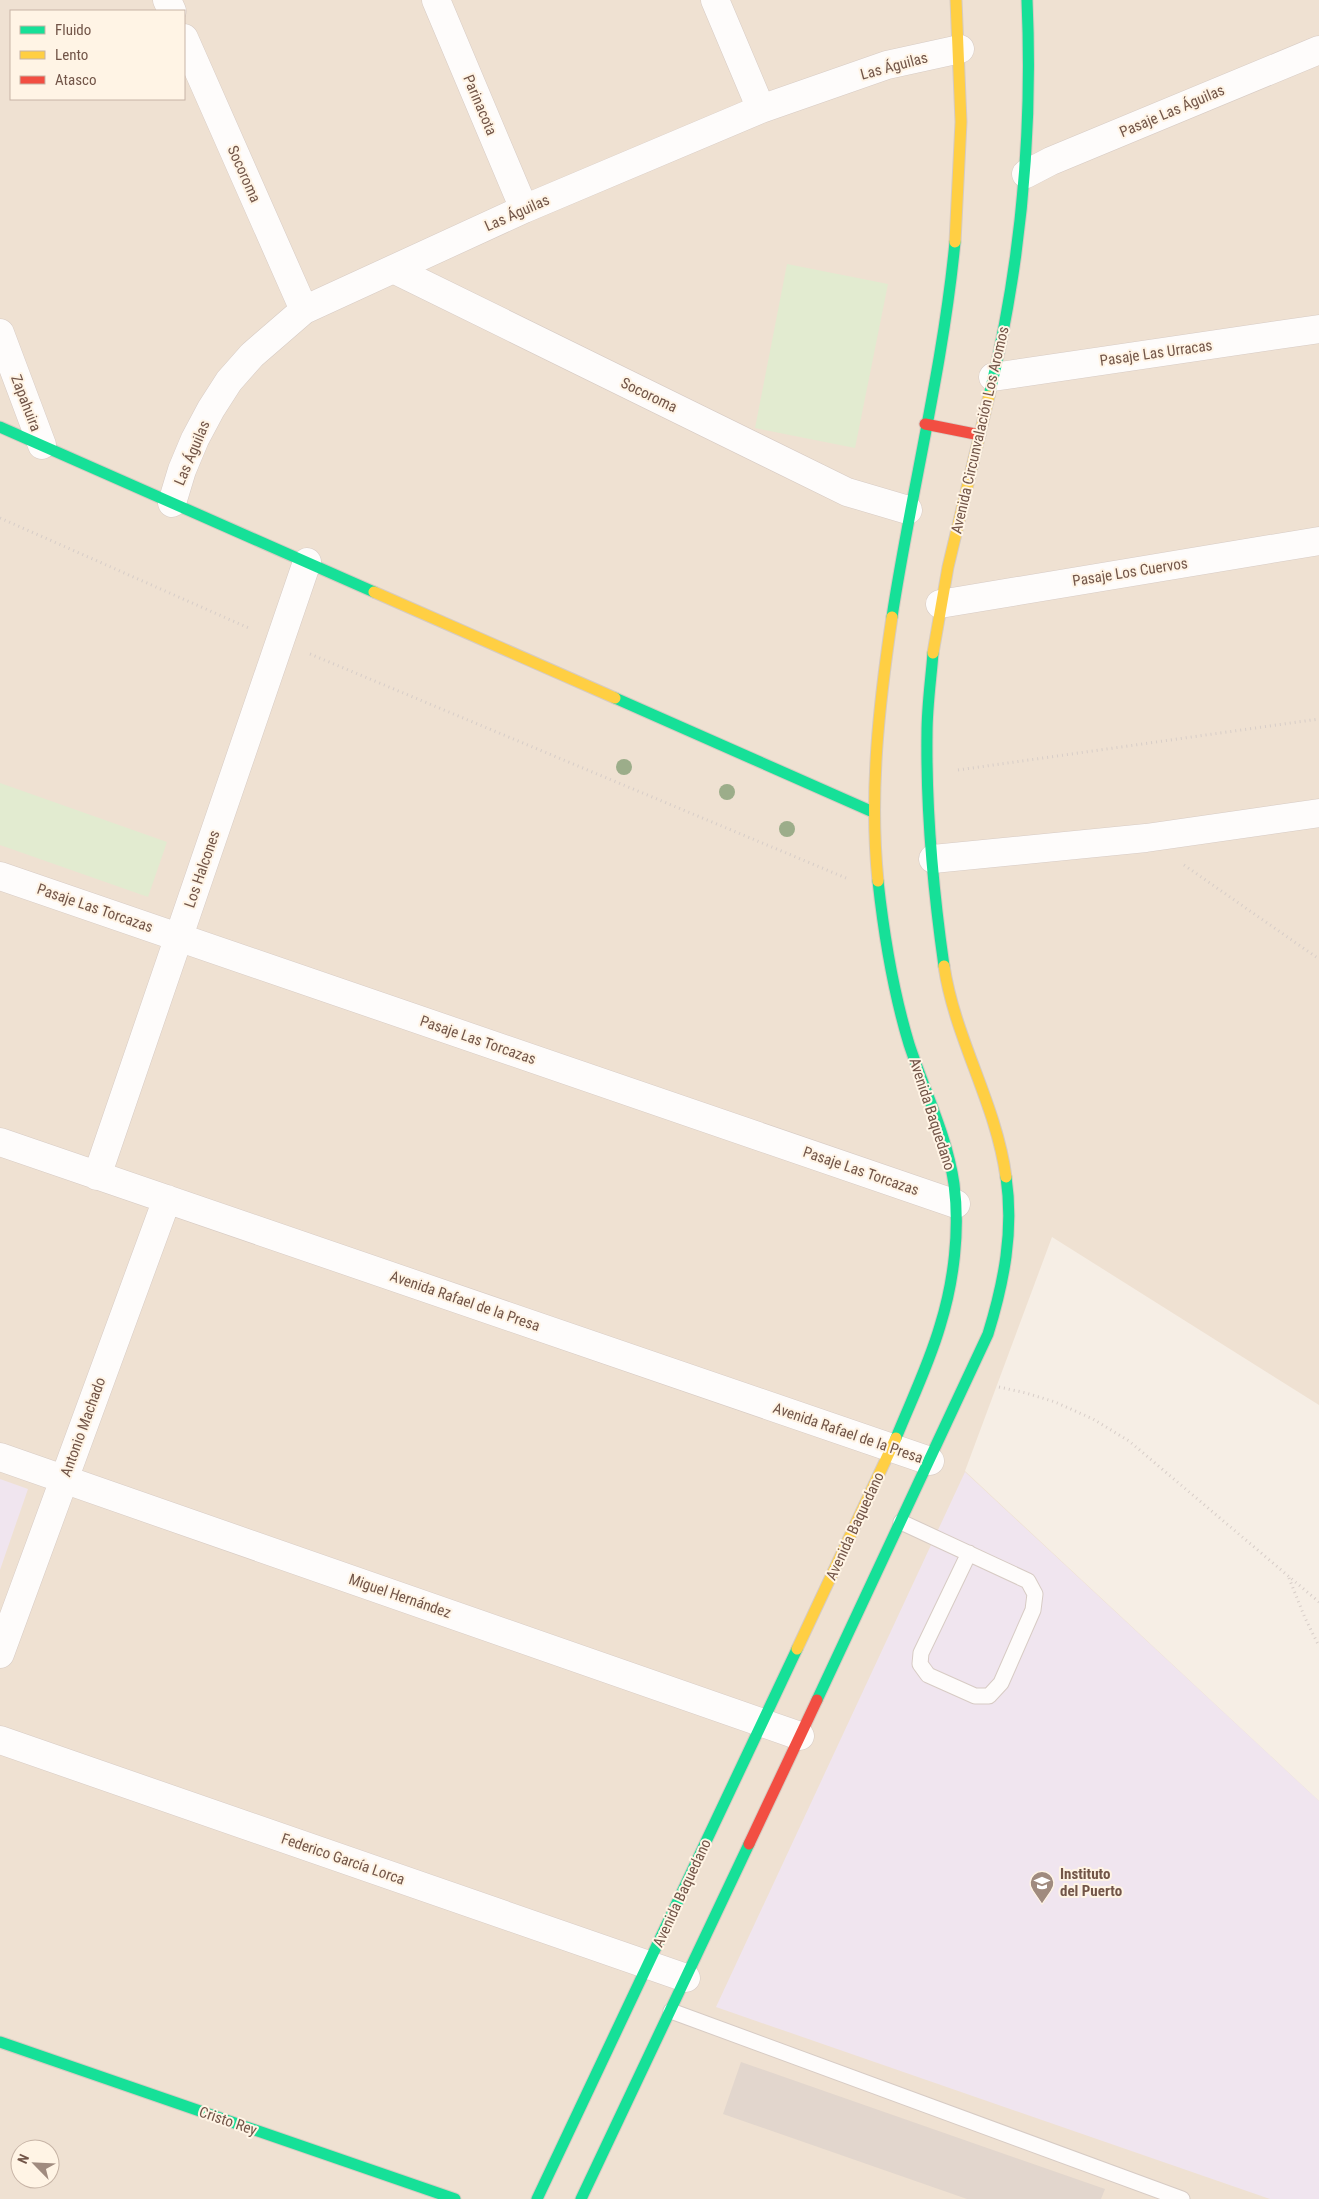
<svg xmlns="http://www.w3.org/2000/svg" width="1319" height="2199" font-family="'Roboto Condensed',sans-serif">
<style>
.residential{fill:#efe1d2;fill-rule:evenodd}
.education{fill:#f0e5ef}
.green{fill:#e2ebd0}
.building{fill:#e2d6cd}
.lines{fill:none;stroke-linecap:round;stroke-linejoin:round}
.lane-casing{stroke:#d7cbc4;stroke-width:17}
.street-casing{stroke:#d7cbc4;stroke-width:29}
.fast-casing{stroke:#d6cbc2;stroke-width:13}
.slow-casing{stroke:#d6cbc2;stroke-width:13}
.jam-casing{stroke:#d6cbc2;stroke-width:13}
.path{stroke:#d7cdc8;stroke-width:3;stroke-dasharray:1 4;stroke-linecap:butt}
.lane{stroke:#fefcfb;stroke-width:15}
.street{stroke:#fefcfb;stroke-width:28}
.fast{stroke:#16e098;stroke-width:11}
.slow{stroke:#ffcf43;stroke-width:11}
.jam{stroke:#f24e42;stroke-width:11}
.tree{fill:#9cad8a}
.labels{text-anchor:middle;stroke-width:4;stroke-linejoin:round;paint-order:stroke}
.street-label{font-size:15px;fill:#725548;stroke:#fff4e5}
.poi-label{font-size:15px;font-weight:bold;fill:#725548;stroke:#fff4e5;text-anchor:start}
</style>
<rect width="100%" height="100%" fill="#f6eee5"/>
<path class="residential" d="M0,0h1319v1405l-267,-168 -87,234 354,330v398h-1319zM11,11h173v88h-173zM20,2149h30v30h-30z"/>
<path class="education" d="M965,1472l354,329v398h-49l-554,-192z
M0,1479l28,10 -28,81z"/>
<path class="green" d="M787,264l101,20 -33,164 -100,-20z
M0,783l167,59 -19,55 -148,-52z"/>
<path class="building" d="M741,2062l364,127 -4,10h-134l-244,-85z"/>
<g class="lines">
<g class="lane-casing">
<path id="lane" d="M901,1522l127,59 7,13 -2,16 -32,73 -12,13h-14l-47,-21 -8,-11 1,-11 48,-100
M671,2011l511,188"/>
</g>
<g class="street-casing">
<path id="street" d="M167,0l5,11
M436,0l88,209
M715,0l46,109
M184,38l120,272
M1026,174l25,-13 268,-111
M393,269l454,223 61,18
M0,333l42,112
M993,377l326,-48
M172,503l10,-33 13,-31 16,-30 18,-28 23,-26 52,-45 220,-101 237,-100 126,-44 73,-16
M940,604l379,-63
M933,859l213,-21 173,-25
M0,876l956,328
M0,1142l930,319
M97,1176l210,-614
M0,1457l800,279
M0,1654l167,-455
M0,1740l686,238"/>
</g>
<g class="fast-casing">
<path id="fast" d="M989,396c32,-131 44,-262 38,-396
M0,427l374,165
M892,617c19,-125 51,-249 63,-375
M933,653c-2,26 -6,53 -6,80 -1,78 6,156 17,233
M615,698l258,114
M878,881c6,55 15,110 31,163 15,46 38,91 45,140 6,46 0,97 -14,142 -11,38 -29,75 -44,112
M817,1700l171,-366c16,-52 26,-103 18,-157
M0,2042l455,157
M537,2199l260,-550
M581,2199l168,-355"/>
</g>
<g class="slow-casing">
<path id="slow" d="M955,242l6,-120 -5,-122
M374,592l241,106
M933,653l15,-86 41,-171
M878,881c-9,-88 1,-177 14,-264
M944,966c11,73 52,137 62,211
M797,1649l99,-211"/>
</g>
<g class="jam-casing">
<path id="jam" d="M925,424l55,11
M749,1844l68,-144"/>
</g>
<path class="path" d="M0,518l251,111
M310,654l536,224
M958,770l361,-51
M1184,865l135,94
M999,1387l27,6 29,9 38,17 36,22 190,161
M1289,1578l16,40 14,28"/>
<use href="#lane" class="lane"/>
<use href="#street" class="street"/>
<use href="#fast" class="fast"/>
<use href="#slow" class="slow"/>
<use href="#jam" class="jam"/>
</g>
<g class="tree">
<circle cx="624" cy="767" r="8"/>
<circle cx="727" cy="792" r="8"/>
<circle cx="787" cy="829" r="8"/>
</g>
<defs>
<g id="school-pin" transform="scale(1.25)"><path d="M0 17L-7.5 6A9.5 9.5 0 1 1 7.5 6Z" fill="#a08b7f" stroke="#fff4e5"/><path d="M0-5L7-2L0 1L-7-2ZM-4 1L0 2.5L4 1V4Q0 6-4 4Z" fill="#fff"/></g>
</defs>
<g fill-rule="evenodd">
<use href="#school-pin" x="1042" y="1883"/>
</g>
<g class="labels">
<g class="street-label">
<text transform="translate(894 66) rotate(-15)" y="5">Las Águilas</text>
<text transform="translate(480 105) rotate(67)" y="5">Parinacota</text>
<text transform="translate(1172 111) rotate(-23)" y="5">Pasaje Las Águilas</text>
<text transform="translate(244 174) rotate(66)" y="5">Socoroma</text>
<text transform="translate(517 213) rotate(-24)" y="5">Las Águilas</text>
<text transform="translate(1156 353) rotate(-8)" y="5">Pasaje Las Urracas</text>
<text transform="translate(649 395) rotate(26)" y="5">Socoroma</text>
<text transform="translate(26 403) rotate(69)" y="5">Zapahuira</text>
<text transform="translate(980 430) rotate(-77)" y="5">Avenida Circunvalación Los Aromos</text>
<text transform="translate(192 453) rotate(-67)" y="5">Las Águilas</text>
<text transform="translate(1130 572) rotate(-9)" y="5">Pasaje Los Cuervos</text>
<text transform="translate(202 869) rotate(-71)" y="5">Los Halcones</text>
<text transform="translate(95 908) rotate(19)" y="5">Pasaje Las Torcazas</text>
<text transform="translate(478 1040) rotate(19)" y="5">Pasaje Las Torcazas</text>
<text transform="translate(932 1114) rotate(72)" y="5">Avenida Baquedano</text>
<text transform="translate(861 1171) rotate(19)" y="5">Pasaje Las Torcazas</text>
<text transform="translate(465 1301) rotate(19)" y="5">Avenida Rafael de la Presa</text>
<text transform="translate(83 1427) rotate(-70)" y="5">Antonio Machado</text>
<text transform="translate(848 1433) rotate(19)" y="5">Avenida Rafael de la Presa</text>
<text transform="translate(855 1526) rotate(-65)" y="5">Avenida Baquedano</text>
<text transform="translate(400 1596) rotate(19)" y="5">Miguel Hernández</text>
<text transform="translate(343 1859) rotate(19)" y="5">Federico García Lorca</text>
<text transform="translate(682 1893) rotate(-65)" y="5">Avenida Baquedano</text>
<text transform="translate(228 2121) rotate(19)" y="5">Cristo Rey</text>
</g>
<g class="poi-label">
<text x="1060" y="1879">Instituto<tspan x="1060" dy="17">del Puerto</tspan></text>
</g>
</g>
<rect x="10" y="10" width="175" height="90" fill="#fff4e5" stroke="#c7b4a6"/>
<rect x="20" y="26" width="25" height="8" fill="#16e098" stroke="#c7b4a6"/>
<text x="55" y="35" font-size="15" fill="#725548">Fluido</text>
<rect x="20" y="51" width="25" height="8" fill="#ffcf43" stroke="#c7b4a6"/>
<text x="55" y="60" font-size="15" fill="#725548">Lento</text>
<rect x="20" y="76" width="25" height="8" fill="#f24e42" stroke="#c7b4a6"/>
<text x="55" y="85" font-size="15" fill="#725548">Atasco</text>
<g transform="translate(35 2164) rotate(294)"><circle r="24" fill="#fff4e5" stroke="#c7b4a6"/>
<path d="M0-4L9 19L0 12L-9 19Z" fill="#a08b7f"/>
<text y="-8" font-size="14" font-weight="bold" text-anchor="middle" fill="#725548">N</text>
</g>
</svg>
